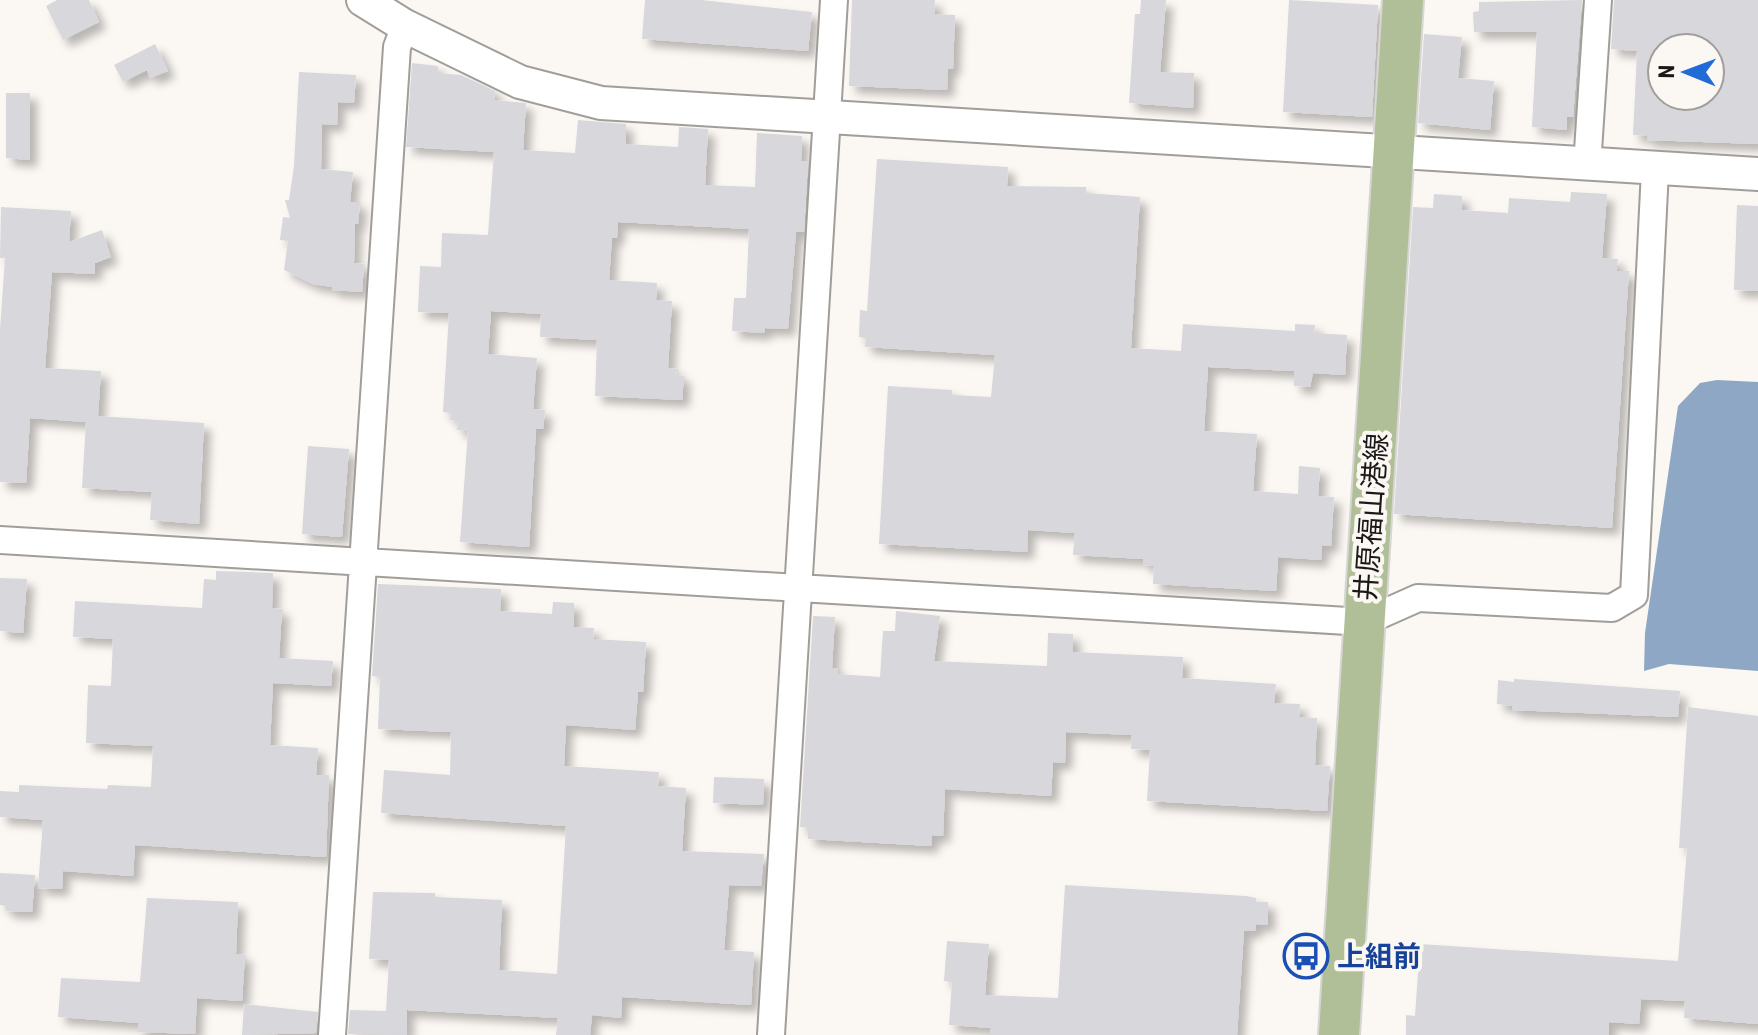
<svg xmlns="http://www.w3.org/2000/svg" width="1758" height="1035" font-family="'Roboto Condensed','Noto Sans JP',sans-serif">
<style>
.water{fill:#8ea7c4}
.building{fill:#d7d7dc;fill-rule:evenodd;filter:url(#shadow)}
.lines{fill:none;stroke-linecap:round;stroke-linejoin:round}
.minor-casing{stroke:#a19e9a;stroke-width:30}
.tertiary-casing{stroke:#a19e9a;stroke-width:36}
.primary-casing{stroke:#d6d6d5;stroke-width:44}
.minor{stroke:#fff;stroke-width:26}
.tertiary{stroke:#fff;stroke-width:32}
.primary{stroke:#b0bf97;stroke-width:40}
.labels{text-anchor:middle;stroke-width:8;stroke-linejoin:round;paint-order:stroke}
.street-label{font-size:28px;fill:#1a1917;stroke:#fbf7f3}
.transit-label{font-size:28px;font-weight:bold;fill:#164399;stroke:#fbf7f3;text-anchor:start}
</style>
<defs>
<filter id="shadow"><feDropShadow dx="7" dy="7" stdDeviation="4" flood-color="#0004"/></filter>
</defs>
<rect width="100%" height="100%" fill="#fbf7f3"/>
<path class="water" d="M1717,380l41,2v289l-89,-7 -25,7 1,-38 33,-227 22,-23z"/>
<path class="building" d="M57,0h32l10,22 -36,18 -17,-34z
M645,0h56l111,12 -4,39 -166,-12z
M852,0h83l-1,14 21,1 -2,54h-5l-1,21 -98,-4z
M1141,0h25l-6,72 34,1 -1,35 -64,-5 6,-89h5z
M1289,0l89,5 -6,112 -89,-5z
M1582,0l-9,117h-6v13l-35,-3 5,-95h-63l-1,-20 6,-1v-9z
M1614,0h144v144l-111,-4 1,-4 -15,-1 4,-84 -26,-2zM1662,48h49l-1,48h-48z
M1424,34l38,3 -4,41 36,3 -4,49 -72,-7z
M155,44l13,27 -18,7 -3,-8 -24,12 -9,-17z
M412,63l26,3v7l23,2 34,16 -1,9 32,3 -3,47 52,3 3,-33 48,4v20l52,3 1,-20 29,2 -3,56 50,2 2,-54 45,3 -1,25h7l-4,71h-8l-8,97 -23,-1 -1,5 -32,-2 2,-33h12l3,-69 -131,-7 -1,16h-5l-3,42 48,3 -1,17 16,1 -4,67 9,1 -1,6 8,1 -2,24 -87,-4 2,-56 -57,-3 1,-23 -50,-3 -3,43 49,4 -4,51 12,1 -2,19h-7l-7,118 -69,-5 8,-111 -11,-1 1,-9 -8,-1 1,-7 -8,-1 6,-99 -31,-1 2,-46 21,1 1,-34 46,2 6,-83 -88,-5z
M299,72l57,3 -2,28 -16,-1 -1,23 -15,-1 -1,45 32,3 -3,30h10l-2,22h-3l-1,39 10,1 -2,28 -30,-2v-3l-19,-3 -29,-14 4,-29 -8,-1 3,-23 7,1 -5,-18h4l5,-34z
M6,93h24v67l-24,-2z
M877,159l131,8 -1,19 79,1v6l54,4 -9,151 50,3 2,-27 112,7v-7l20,1 -1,8 33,2 -2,40 -32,-2 -3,14 -16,-1v-15l-86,-4 -4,64 53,3 -4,57 45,3 1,-28 21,2 -2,28 16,1 -3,49 -9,-1 -1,15 -43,-3 -2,34 -123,-7 1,-18 -11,-1v-6l-70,-4 2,-22 -47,-3 -1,22 -148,-8 9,-158 64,4v5l39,2 4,-42 -130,-8 1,-9 -7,-1 1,-27 7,1z
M1571,192l36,2 -5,64 16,1 -2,12h13l-17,257 -218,-14 19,-307 20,1 1,-14 28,2v14l46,3 1,-15 61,4z
M1737,205l21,1v85l-24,-1z
M1,207l70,4 -2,31 33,-12 9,27 -16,6v11l-43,-2 -7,96 56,3 -3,45 106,7 -5,101 -49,-4 2,-28 -70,-4 4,-66 -56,-4 -4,65 -26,-1v-153l5,-71h-5z
M308,446l41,3 -7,88 -40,-3z
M216,571l57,2 -1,35 10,1 -3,49 54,3 -2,25 -58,-3 -3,62 48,3 -2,27h13l-3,82 -191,-12 -2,31 -70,-5 -1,18 -24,-1 5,-68 -43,-3v-26l19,1v-7l88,4 1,-4 43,2 2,-41 -67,-3 2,-58 23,1 2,-47 -40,-2 2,-36 127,7 2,-29 12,1z
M0,578l27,1 -4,54 -23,-2z
M378,584l123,5 -1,22 52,3 1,-12 21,1v24l20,1 -1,11 53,3 -3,50h-5l-3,38 -69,-5 -2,41 95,6 -1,14 28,2 -4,63 82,3 -3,32 -32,-1 -5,65 30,2 -3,53 -129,-8 -1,21 -29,-3 -2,20h-34l2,-17 -151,-8v25l-59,-1 2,-24 36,1 3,-51 -20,-1 4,-67 62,1v4l67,3 -3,70 58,4 9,-148 -185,-13 3,-43 66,5 1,-43 -73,-3 2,-52 -8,-1z
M896,611l44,5 -6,45 113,5 1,-33 25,1v18l110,5 -1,21 94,6 -2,19 26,1 -1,13 18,1 -2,47 15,1 -3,45 -180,-10 3,-51 -19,-1 1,-14 -66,-3 -1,31 -12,-1 -2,34 -106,-7 -2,47 -11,-1 -1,11 -123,-7v-11l-8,-1 13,-211 22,1 -3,51h6v6l42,3 3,-46h12z
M1514,679l166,12 -2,26 -166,-7v-4l-15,-2 1,-24 16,2z
M1688,707l70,9v308l-74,-6 1,-17 -44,-2 -2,25 -30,-2v13h-203v-20l9,1 5,-72 258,17 9,-113h-8z
M714,777l50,2 -1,26 -50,-2z
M0,873l35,2 -3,37 -26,-1v-5l-6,-1z
M1065,885l181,11 10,2v4h12v23l-12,-1 -1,7h-11l-7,104h-247l1,-7 -42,-3 3,-43 -8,-1 3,-40 42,3 -4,51 73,3z
M147,898l91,4 -2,52 9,1 -3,46 -45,-3 -2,36 -57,-2 1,-9 -81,-6 3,-39 79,4z
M244,1004l74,8 -2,21 -74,2z"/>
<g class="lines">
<g class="minor-casing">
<path id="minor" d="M1587,166l11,-166
M0,540l1364,82 54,-24 194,10 22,-13 21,-425
M332,1035l65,-988 8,-21
M771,1035l63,-1035"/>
</g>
<g class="tertiary-casing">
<path id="tertiary" d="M363,0l42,26 115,56 81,21 1157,71"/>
</g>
<g class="primary-casing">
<path id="primary" d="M1339,1035l64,-1035"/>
</g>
<use href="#minor" class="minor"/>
<use href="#tertiary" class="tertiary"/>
<use href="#primary" class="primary"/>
</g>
<defs>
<g id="bus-ring" transform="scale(2.3)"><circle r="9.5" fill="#fbf7f3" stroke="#1a4fb4" stroke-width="1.5"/><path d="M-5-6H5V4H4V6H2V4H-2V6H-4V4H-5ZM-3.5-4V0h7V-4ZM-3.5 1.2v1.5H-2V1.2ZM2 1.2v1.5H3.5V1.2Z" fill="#1a4fb4"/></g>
</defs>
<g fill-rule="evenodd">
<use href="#bus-ring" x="1306" y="956"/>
</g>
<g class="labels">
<g class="street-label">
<text transform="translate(1371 517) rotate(-86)" y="10">井原福山港線</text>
</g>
<g class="transit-label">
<text x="1337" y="966">上組前</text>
</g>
</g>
<g transform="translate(1686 72) rotate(271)"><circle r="38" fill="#fbf7f3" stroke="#a19e9b" stroke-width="2"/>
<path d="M0-6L14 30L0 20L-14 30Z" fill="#216bd6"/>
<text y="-12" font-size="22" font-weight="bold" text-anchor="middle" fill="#1a1917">N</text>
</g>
</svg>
